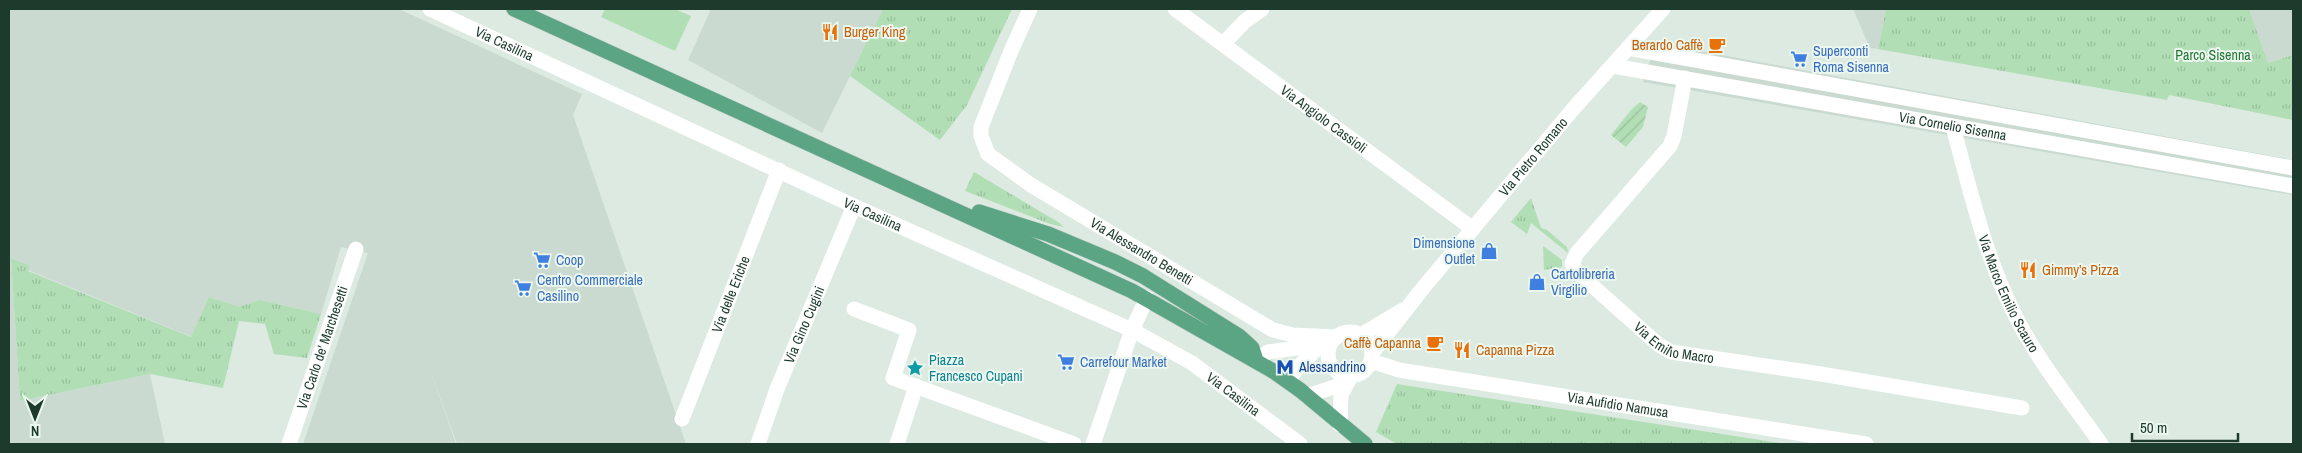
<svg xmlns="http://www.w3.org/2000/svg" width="2302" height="453" font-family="'Archivo Narrow',sans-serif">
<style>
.built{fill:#cadad0}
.grass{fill:url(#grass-tufts)}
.garden{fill:url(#garden-furrows)}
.pitch{fill:#b2deb6}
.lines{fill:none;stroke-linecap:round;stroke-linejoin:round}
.major-casing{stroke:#bfc8c4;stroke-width:16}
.minor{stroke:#fff;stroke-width:15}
.major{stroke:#5ba585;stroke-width:15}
.labels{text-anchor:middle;stroke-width:4;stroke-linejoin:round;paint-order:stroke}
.food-label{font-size:14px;fill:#c56008;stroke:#ecf7f0;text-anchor:start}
.street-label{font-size:14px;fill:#1c3b2d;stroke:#ecf7f0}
.shop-label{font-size:14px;fill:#366cbe;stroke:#ecf7f0;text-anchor:start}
.park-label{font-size:14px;fill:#237534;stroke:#ecf7f0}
.culture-label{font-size:14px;fill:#0d838f;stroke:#ecf7f0;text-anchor:start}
.transit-label{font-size:14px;fill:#164399;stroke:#ecf7f0;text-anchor:start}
</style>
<defs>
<pattern id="grass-tufts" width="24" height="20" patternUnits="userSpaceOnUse" patternTransform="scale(1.25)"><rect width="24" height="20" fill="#b2deb6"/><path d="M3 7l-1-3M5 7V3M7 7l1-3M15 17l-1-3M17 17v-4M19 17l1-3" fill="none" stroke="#98bf9d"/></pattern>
<pattern id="garden-furrows" width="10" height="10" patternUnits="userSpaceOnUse" patternTransform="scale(1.25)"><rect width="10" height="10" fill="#b2deb6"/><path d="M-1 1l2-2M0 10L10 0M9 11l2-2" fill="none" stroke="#98bf9d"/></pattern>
</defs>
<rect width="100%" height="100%" fill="#dceae1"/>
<path class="built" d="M9,9h390l183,85 -9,21 113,329h-229l-29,-80 28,80h-153l65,-191 -27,-6 -20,67 -61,-14 -21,8 -30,-11 -17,40 -164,-67 1,-3 -18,-9 9,143 130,-27 15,70h-156z
M711,9h172l-61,124 -134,-73z
M1853,9h33l-8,40 -8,-1z
M2249,9h44v46l-25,8z
M1656,43l637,117v35l-650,-113z"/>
<path class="grass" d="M883,9h129l-45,96 -27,35 -90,-64z
M1886,9h363l19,54 25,-8v65l-124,-25 -2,5 -289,-51z
M974,172l84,50 6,5 -14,-3 -85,-33z
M1531,198l10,30 6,2 20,17 1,6 -37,-30 -4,11 -16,-12z
M1543,246l19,14v7l-18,3z
M11,258l19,8 -2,5 163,66 18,-40 30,10 21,-7 61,14 -14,44 -33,-4 -9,-30 -26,-3 -16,67 -73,-14 -130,27z
M1397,384l389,60h-389l-21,-12z"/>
<path class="garden" d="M1640,102l8,5 -5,20 -17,20 -15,-12 20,-25z"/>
<path class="pitch" d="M605,9h70l16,7 -16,35 -74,-34z"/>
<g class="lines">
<g class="major-casing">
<path id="major" d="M514,9l618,282 141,80 27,19 65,54
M979,212l69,22 67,28 28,14 96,60 13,12 4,12"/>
</g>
<g class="minor">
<path id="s1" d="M430,9l424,197 278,124 60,33 108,81"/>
<path id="s2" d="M1030,9l-19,42 -30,76v9l7,18 43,31 242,145 20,5 44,2"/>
<path id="s3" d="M1175,9l298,220"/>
<path d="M1223,44l22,-23 17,-12"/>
<path d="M1628,48l665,120"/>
<path id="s4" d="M1613,66l680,120"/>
<path id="s5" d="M1685,78l-11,58 -4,10 -93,107 -5,11 7,10 80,71 12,7 150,22 201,34"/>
<path id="s6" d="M1953,127c17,62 31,126 60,184 23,48 58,90 88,133"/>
<path d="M854,309l55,21 -16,48 181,66"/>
<circle cx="1350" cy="354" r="22"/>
<path d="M1361,335l42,-25"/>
<path id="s7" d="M1372,353l51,-65 151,-180 89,-99"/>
<path d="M1256,360l12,-8 58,-8"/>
<path id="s8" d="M1371,361l28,9 467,74"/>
<path d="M1288,381l12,-16 21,-20"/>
<path d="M1307,396l39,-13"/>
<path id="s9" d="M682,419l97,-249"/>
<path d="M1340,425l1,-30 10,-19"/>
<path id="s10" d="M289,444l67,-195"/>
<path id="s11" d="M758,444l19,-55 77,-183"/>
<path d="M897,444l19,-58"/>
<path d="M1093,444l39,-114 15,-32"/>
</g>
<use href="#major" class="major"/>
</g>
<defs>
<g id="restaurant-bare" transform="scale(1.35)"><path d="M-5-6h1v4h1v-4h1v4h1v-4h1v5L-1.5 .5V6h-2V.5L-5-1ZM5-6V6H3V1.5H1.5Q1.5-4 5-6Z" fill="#e8710a" stroke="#ecf7f0" stroke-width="2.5" paint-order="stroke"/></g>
<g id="cafe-bare" transform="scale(1.35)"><path d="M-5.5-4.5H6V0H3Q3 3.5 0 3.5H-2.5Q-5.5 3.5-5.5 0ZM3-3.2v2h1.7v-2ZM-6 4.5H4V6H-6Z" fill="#e8710a" stroke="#ecf7f0" stroke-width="2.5" paint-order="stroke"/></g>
<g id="supermarket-bare" transform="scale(1.35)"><path d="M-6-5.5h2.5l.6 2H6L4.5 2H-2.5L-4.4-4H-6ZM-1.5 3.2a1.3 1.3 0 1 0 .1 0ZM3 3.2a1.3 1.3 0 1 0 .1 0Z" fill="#3f7fe0" stroke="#ecf7f0" stroke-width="2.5" paint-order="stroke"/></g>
<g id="shop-bare" transform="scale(1.35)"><path d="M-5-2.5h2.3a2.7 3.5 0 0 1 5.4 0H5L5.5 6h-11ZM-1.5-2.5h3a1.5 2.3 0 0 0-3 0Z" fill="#3f7fe0" stroke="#ecf7f0" stroke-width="2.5" paint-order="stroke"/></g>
<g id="metro-bare" transform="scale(1.35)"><path d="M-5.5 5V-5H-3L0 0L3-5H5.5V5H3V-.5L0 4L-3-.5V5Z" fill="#1a4fb4" stroke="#ecf7f0" stroke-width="2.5" paint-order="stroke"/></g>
<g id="sight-bare" transform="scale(1.35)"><path d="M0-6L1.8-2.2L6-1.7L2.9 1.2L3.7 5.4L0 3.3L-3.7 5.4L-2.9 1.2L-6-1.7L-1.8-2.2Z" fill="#0f9aa8" stroke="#ecf7f0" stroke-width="2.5" paint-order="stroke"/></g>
</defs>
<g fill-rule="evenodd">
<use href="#restaurant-bare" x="830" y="32"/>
<use href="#cafe-bare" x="1717" y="45"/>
<use href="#supermarket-bare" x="1799" y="59"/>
<use href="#shop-bare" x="1489" y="251"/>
<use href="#supermarket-bare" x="542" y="260"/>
<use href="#restaurant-bare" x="2028" y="270"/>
<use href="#shop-bare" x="1537" y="282"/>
<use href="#supermarket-bare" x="523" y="288"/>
<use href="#cafe-bare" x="1435" y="343"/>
<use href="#restaurant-bare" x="1462" y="350"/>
<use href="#supermarket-bare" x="1066" y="362"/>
<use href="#metro-bare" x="1285" y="367"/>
<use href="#sight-bare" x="915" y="368"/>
</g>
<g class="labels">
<g class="food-label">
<text x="844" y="37">Burger King</text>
<text x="1703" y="50" text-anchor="end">Berardo Caffè</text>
<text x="2042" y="275">Gimmy’s Pizza</text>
<text x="1421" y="348" text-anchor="end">Caffè Capanna</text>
<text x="1476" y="355">Capanna Pizza</text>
</g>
<g class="street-label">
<text dy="5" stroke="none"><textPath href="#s1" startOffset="82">Via Casilina</textPath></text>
<text dy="5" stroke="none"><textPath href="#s3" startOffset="185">Via Angiolo Cassioli</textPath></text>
<text dy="5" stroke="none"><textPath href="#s4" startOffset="345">Via Cornelio Sisenna</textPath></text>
<text dy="5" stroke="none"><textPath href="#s7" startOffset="254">Via Pietro Romano</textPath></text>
<text dy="5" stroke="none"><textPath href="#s1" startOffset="488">Via Casilina</textPath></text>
<text dy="5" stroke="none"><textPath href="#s2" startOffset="338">Via Alessandro Benetti</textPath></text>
<text dy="5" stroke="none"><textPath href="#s6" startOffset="176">Via Marco Emilio Scauro</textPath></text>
<text dy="5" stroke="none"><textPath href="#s9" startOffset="134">Via delle Eriche</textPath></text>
<text dy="5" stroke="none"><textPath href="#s11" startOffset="128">Via Gino Cugini</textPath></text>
<text dy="5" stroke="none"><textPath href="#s5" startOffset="356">Via Emilio Macro</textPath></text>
<text dy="5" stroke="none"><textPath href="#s10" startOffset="102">Via Carlo de' Marchesetti</textPath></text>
<text dy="5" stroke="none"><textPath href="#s1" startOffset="892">Via Casilina</textPath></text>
<text dy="5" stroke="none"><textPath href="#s8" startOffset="251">Via Aufidio Namusa</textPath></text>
</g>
<g class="shop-label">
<text x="1813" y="56">Superconti<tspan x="1813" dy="16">Roma Sisenna</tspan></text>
<text x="1475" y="248" text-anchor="end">Dimensione<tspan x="1475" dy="16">Outlet</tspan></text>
<text x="556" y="265">Coop</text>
<text x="1551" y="279">Cartolibreria<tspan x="1551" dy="16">Virgilio</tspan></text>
<text x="537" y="285">Centro Commerciale<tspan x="537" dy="16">Casilino</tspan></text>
<text x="1080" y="367">Carrefour Market</text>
</g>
<g class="park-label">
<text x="2213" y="60">Parco Sisenna</text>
</g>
<g class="culture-label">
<text x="929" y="365">Piazza<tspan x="929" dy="16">Francesco Cupani</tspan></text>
</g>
<g class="transit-label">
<text x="1299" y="372">Alessandrino</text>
</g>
</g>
<rect width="2302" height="453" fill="none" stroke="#1c3b2d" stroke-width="20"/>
<g transform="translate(35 418) rotate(180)" stroke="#ecf7f0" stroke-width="4" paint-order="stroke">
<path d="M0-4L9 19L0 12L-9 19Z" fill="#1c3b2d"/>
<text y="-8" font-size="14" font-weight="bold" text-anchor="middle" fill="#1c3b2d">N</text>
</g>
<path d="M2132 433v8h106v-8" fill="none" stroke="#1c3b2d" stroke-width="2.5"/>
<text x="2140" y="433" font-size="15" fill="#1c3b2d" stroke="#ecf7f0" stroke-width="4" paint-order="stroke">50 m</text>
</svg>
